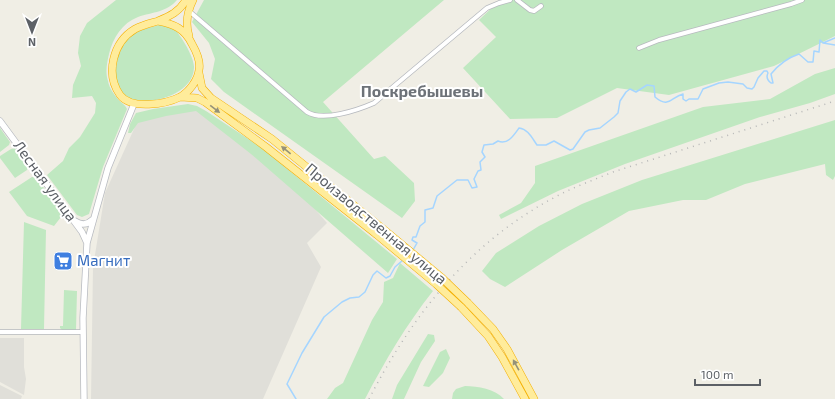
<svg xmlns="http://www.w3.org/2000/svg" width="835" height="399" font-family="'Exo 2',sans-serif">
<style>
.industrial{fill:#e0dfd9}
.green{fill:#c0e8c1}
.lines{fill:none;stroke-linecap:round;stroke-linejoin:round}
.stream{stroke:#a5d5ff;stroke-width:1.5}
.minor-casing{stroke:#b7babf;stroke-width:5.5}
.secondary-casing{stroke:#b8bbc1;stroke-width:7}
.trunk-casing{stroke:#f4af00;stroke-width:8}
.minor{stroke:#fff;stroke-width:4}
.secondary{stroke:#fff;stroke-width:5.5}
.trunk{stroke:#ffec9b;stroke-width:7}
.rail{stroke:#b6b7b7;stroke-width:1.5;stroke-dasharray:1 5;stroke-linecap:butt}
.trunk-bridge-casing{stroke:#f4af00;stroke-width:8;stroke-linecap:butt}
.trunk-bridge{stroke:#ffec9b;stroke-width:7}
.oneway{fill:#959179}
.labels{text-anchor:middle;stroke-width:4;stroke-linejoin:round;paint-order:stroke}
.street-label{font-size:15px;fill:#5c6066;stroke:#fff}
.shop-label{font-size:15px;fill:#366cbe;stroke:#fff;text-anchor:start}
.neighbourhood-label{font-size:16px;font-weight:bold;fill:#6d7278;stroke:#fff}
</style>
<rect width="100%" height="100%" fill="#f0eee5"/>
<path class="industrial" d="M195,108l93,70 39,45 -20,20 14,24 -58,132h-172l2,-132 12,-74 34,-75z
M0,338h24v29l2,12 -2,16 -24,-13z
M0,385l22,11 -1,3h-21z"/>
<path class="green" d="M116,0h61c-10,12 -24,12 -39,17 -16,6 -25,21 -29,37 -2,9 -4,18 -1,27 1,6 5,12 9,17 3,4 8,6 10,11l-24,58 -14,47 -7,3 -5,-2 -30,-40 16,-14 6,-13 11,-11 15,-24 1,-10 -4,-7 -20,2 1,-13 8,-19 -3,-13 2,-17 7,-13z
M204,0h240l-121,102 51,57 11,-3 29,27 1,18 -13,17 -178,-126 -13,-13 4,-20 -6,-16 -17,-21z
M500,0h335v36l-61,30 -105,29 -52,-7 -60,30 -47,1 -47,-51 33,-31 -17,-17z
M159,25c6,0 12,1 17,6 6,6 19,28 18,37 -1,25 -37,35 -57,33 -3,0 -6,-2 -9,-4 -20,-11 -13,-48 3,-61 7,-7 19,-8 28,-11z
M835,68v26l-25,9 -50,14 -135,47 -67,27 -57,28 -2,-4 22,-12 14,-20v-17l168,-59 67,-8 45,-25z
M188,104l9,2 9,5 56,37 135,111 -9,14 -137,-119 -55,-43 -30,5 -28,7 -7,10h-3l2,-9 6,-11 17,-4z
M835,120v56l-2,4 -7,-5 -1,-11 -80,20 -39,16h-23l-54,11 -67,39 -57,37 -15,-8 -8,-8 14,-18 43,-27 43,-22 60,-24z
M0,128l10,14 -1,3 -9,7z
M15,148l13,20 -1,2 -12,8 -15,-20v-2l11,-7z
M32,177h4l25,35v5l-7,9 -27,-10 -18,-24z
M24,222l22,8 -2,99h-23z
M400,263l33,28c-27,34 -48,70 -68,108h-38l8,-11 8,-5 29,-63 11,-18 1,-20 9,-4z
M64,290l13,1 -1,39h-14l-2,-2v-2h3z
M428,334l6,1 1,6 -14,21 -17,37h-12l5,-14z
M446,349l4,9 -7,15 -14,14 -6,-1 17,-34z
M465,386c13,0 30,3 39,13h-52l1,-6 3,-4z"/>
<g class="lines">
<path class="stream" d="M823,43l12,2
M413,250l4,-7 -5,-3 1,-3h3l4,-11 5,-4v-12l8,-2 4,-12 20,-16h11l4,8 5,-1 -3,-8 4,-8 3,-1 -1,-8 5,-5 -3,-5 2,-7 9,-1 5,-3c10,4 16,-6 21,-13 9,1 13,10 18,17h9l8,-4 16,9 3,-1 12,-17 4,-2 11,-2 14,-11 4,-4 2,-12 6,-9 4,-3 6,3 11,-7 7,1 1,11c14,12 16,0 28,-3v5l3,2 3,-2h9l5,-10 16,-6 9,-1 15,2 4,4 5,1 2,-2 4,-9 6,-7h3l1,2c-2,4 -1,7 3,10h2l-2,-9c8,-10 16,-16 28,-20l9,8h5l1,-11 5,1 1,-12 3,3 12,-5
M296,399l-9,-15 15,-31 22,-36 18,-15 8,-4 9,-1 6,-5 8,-17 4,-4 9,7 4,-2 5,-9 8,-7"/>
<g class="minor-casing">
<path id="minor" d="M517,0l13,10 4,1 7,-5
M189,11l118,101c16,10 51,-2 67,-9l113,-95 12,-5 11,-3
M639,48l20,-8 132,-36 11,-4
M0,332h83"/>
</g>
<g class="secondary-casing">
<path id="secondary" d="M0,121l82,111 5,11
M75,221c6,4 12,4 17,-1
M84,399l-1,-81 4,-75 21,-75 26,-64"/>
</g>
<g class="trunk-casing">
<path id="trunk" d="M158,21c16,3 27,8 34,23 4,7 9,17 7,26 -1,10 -10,22 -19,27 -14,7 -49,13 -60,-2 -15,-21 -7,-53 15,-66 7,-4 16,-6 23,-8z
M158,21c12,-5 21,-9 28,-21
M189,36c-4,-13 -2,-24 4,-36
M199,73l3,15 9,10 61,41 110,89
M180,97l17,1 8,4 61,45 110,87
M468,303l25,26 14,20 27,50
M461,307l27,29 14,21 23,42"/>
</g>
<use href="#minor" class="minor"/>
<use href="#secondary" class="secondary"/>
<use href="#trunk" class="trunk"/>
<path class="rail" d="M369,399c45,-87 104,-161 194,-206 16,-8 33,-14 50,-21l222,-71"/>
<g class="trunk-bridge-casing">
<path id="trunk-bridge" d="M382,228l59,49 27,26
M376,234l60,50 25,23"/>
</g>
<use href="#trunk-bridge" class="trunk-bridge"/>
</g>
<defs><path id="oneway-solid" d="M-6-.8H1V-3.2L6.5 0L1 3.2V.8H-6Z"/></defs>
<g class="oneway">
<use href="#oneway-solid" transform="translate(215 109) rotate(37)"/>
<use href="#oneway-solid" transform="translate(286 150) rotate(-141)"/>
<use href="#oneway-solid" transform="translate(516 365) rotate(-119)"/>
</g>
<defs>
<g id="supermarket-square" transform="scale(1)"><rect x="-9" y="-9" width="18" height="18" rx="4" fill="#3f7fe0" stroke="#fff"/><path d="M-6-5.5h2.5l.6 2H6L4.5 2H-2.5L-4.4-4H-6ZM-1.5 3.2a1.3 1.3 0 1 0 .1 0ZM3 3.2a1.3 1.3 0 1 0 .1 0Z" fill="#fff"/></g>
</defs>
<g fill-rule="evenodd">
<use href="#supermarket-square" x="63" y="261"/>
</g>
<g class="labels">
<g class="street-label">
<text transform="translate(45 181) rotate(54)" y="5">Лесная улица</text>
<text transform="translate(376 224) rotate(40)" y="5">Производственная улица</text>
</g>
<g class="shop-label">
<text x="77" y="266">Магнит</text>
</g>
<g class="neighbourhood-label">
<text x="422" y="97">Поскребышевы</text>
</g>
</g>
<g transform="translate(32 32) rotate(180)" stroke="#ffffff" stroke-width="3" paint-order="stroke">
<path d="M0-3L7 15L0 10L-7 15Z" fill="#5c6066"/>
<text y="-6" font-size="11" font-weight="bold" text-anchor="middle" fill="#5c6066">N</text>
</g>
<path d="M695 379v6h65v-6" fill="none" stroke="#5c6066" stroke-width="2"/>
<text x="701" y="379" font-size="12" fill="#5c6066" stroke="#ffffff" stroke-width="3" paint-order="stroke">100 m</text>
</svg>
